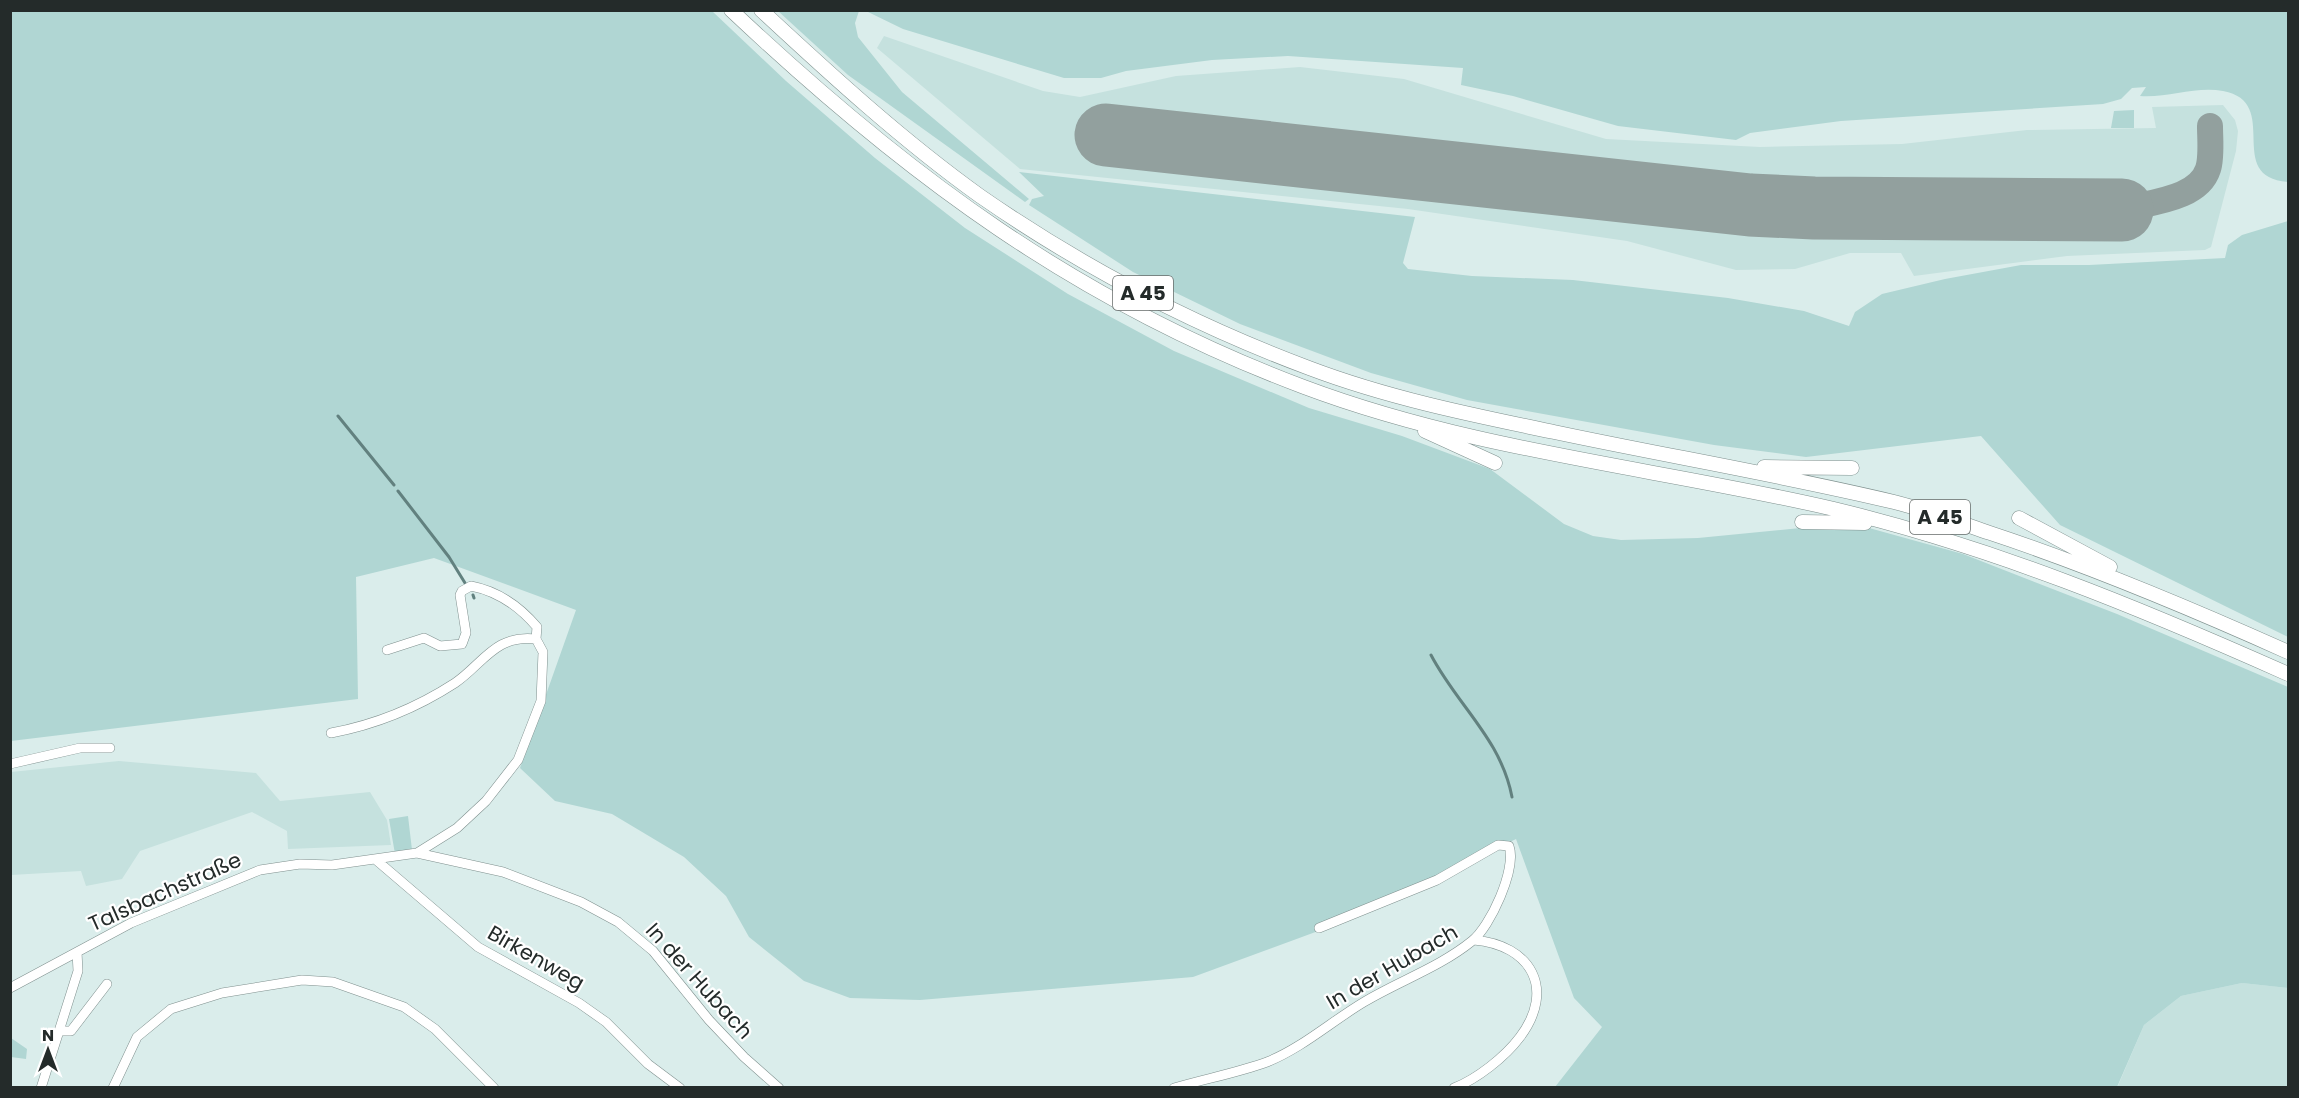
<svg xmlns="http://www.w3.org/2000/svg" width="2299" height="1098" font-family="Poppins,sans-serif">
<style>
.built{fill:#c5e1de}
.green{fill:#b0d6d3}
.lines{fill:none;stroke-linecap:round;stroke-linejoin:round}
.stream{stroke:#62817f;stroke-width:3}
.taxiway{stroke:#92a09e;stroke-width:26}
.runway{stroke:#92a09e;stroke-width:63}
.minor-casing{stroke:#7f908e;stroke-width:10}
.highway-casing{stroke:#7f908e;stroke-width:15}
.minor{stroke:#fff;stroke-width:9}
.highway{stroke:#fff;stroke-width:14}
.labels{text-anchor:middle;stroke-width:4.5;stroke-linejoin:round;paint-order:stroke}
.shield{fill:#fff;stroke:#666b6a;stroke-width:1.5}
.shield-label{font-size:20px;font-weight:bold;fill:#242b2a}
.street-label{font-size:21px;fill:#242b2a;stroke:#fff}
</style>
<rect width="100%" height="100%" fill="#daedeb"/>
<path class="built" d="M884,36l159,55 37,6 96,-21 124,-9 104,12 202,60 154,8 142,-3 125,-14 129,-2 -4,-21 71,-2 12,15 3,11 -2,20 -25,96 -6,3 -138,6 -153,20 -13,-23h-51l-55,16 -59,1 -109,-29 -219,-32 -388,-40 -143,-121z
M119,761l137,12 24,28 90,-9 17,28 4,25 -103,4 -1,-18 -35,-19 -112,39 -18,28 -36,7 -5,-15 -70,4v-103z
M2242,983l46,5v99l-171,1 27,-63 37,-29z"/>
<path class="green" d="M10,11h702l74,70 89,77 90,70 103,66 106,57 135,57 93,28 88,33 74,55 29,12 28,4 77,-2 153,-15 112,31 154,60 171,73v301l-46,-5 -61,13 -37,29 -27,62h-562l47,-60 -28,-29 -58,-159 -157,77 -166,61 -273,23 -70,-2 -46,-17 -55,-44 -23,-41 -42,-39 -72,-43 -57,-13 -35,-33 56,-158 -142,-52 -78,19 2,122 -347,42z
M778,11h81l-4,12 3,14 44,55 127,107 -4,3 -177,-127z
M866,11h1422v171c-65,-5 -5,-80 -65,-91 -27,-5 -55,7 -83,5l6,-9 -14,1 -11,11 -18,5 -262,17 -91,12 -14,7 -118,-14 -105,-30 -52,-11 2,-17 -175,-12 -76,4 -86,11 -25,7h-37l-161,-49z
M2134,110v18h-23l3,-17z
M1019,172l396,45 -12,46 5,6 64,7 101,4 155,18 76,13 45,15 6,-14 27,-18 63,-15 76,-14h68l136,-7 3,-13 14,-10 46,-14v416l-228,-112 -79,-89 -175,21 -92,-12 -247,-45 -96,-27 -131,-49 -107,-52 -104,-67 3,-6 12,-3z
M408,816l4,34 -17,4 -6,-35z
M11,1038l16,11 -1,10 -15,-2z"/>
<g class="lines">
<path class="stream" d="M338,416l56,69
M398,491l51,66 16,26
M473,595l1,3
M1431,655c26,50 70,84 81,142"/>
<path class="taxiway" d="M2122,210c26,-8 76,-10 86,-41 4,-12 2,-30 2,-43"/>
<path class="runway" d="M1106,135l644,70 64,3 308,2"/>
<g class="minor-casing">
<path id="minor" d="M387,650l37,-12 16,8 22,-2 4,-11 -6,-38 2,-4 9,-5c26,5 49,21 66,41l-1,12 7,13 -2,49 -23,59 -32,41 -29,27 -40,25
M331,733c43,-8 87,-26 124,-50 28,-19 40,-49 81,-44
M10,764l70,-16h30
M375,859l103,88 101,56 27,19 42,42 32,24
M10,988l121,-65 129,-53 40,-6 32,1 85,-12 86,19 78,30 37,20 35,29 56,69 35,37 35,31
M61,1031h10l36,-47
M41,1088l37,-117 -1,-19
M113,1088l24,-51 34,-28 51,-16 80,-13 31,2 71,25 31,22 59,59
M1174,1088c30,-9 63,-15 93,-26 35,-14 65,-41 97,-60 35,-21 76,-35 108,-61 18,-14 45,-72 37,-95l-11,-1 -61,35 -118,48
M1454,1088c23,-9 51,-31 66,-51 36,-48 11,-92 -46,-97"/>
</g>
<g class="highway-casing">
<path id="highway" d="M731,10c175,165 346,292 573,377 170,64 354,81 530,122 158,38 306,99 454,165
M761,10c70,65 141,130 219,186 101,70 214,129 329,172 79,30 163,47 245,64 113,24 227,43 340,70 32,8 64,20 96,31 103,34 200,75 298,119
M1425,431l70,32
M1764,467l88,1
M2019,518l91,49
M1802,522l63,1"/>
</g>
<use href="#minor" class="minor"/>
<use href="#highway" class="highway"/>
</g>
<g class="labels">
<g class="shield">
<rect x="1113" y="276" width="60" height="34" rx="4.5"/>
<rect x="1910" y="500" width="60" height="34" rx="4.5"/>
</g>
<g class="shield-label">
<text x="1143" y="300">A 45</text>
<text x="1940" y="524">A 45</text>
</g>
<g class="street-label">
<text transform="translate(165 892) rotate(-24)" y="7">Talsbachstraße</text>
<text transform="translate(536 958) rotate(30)" y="7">Birkenweg</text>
<text transform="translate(1392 967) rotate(-30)" y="7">In der Hubach</text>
<text transform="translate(699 981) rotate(48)" y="7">In der Hubach</text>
</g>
</g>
<rect width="2299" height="1098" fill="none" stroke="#242b2a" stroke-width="24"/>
<g transform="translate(48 1050)" stroke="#ffffff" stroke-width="4.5" paint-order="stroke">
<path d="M0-4.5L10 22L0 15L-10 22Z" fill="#242b2a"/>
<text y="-9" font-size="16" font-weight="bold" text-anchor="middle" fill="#242b2a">N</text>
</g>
</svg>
